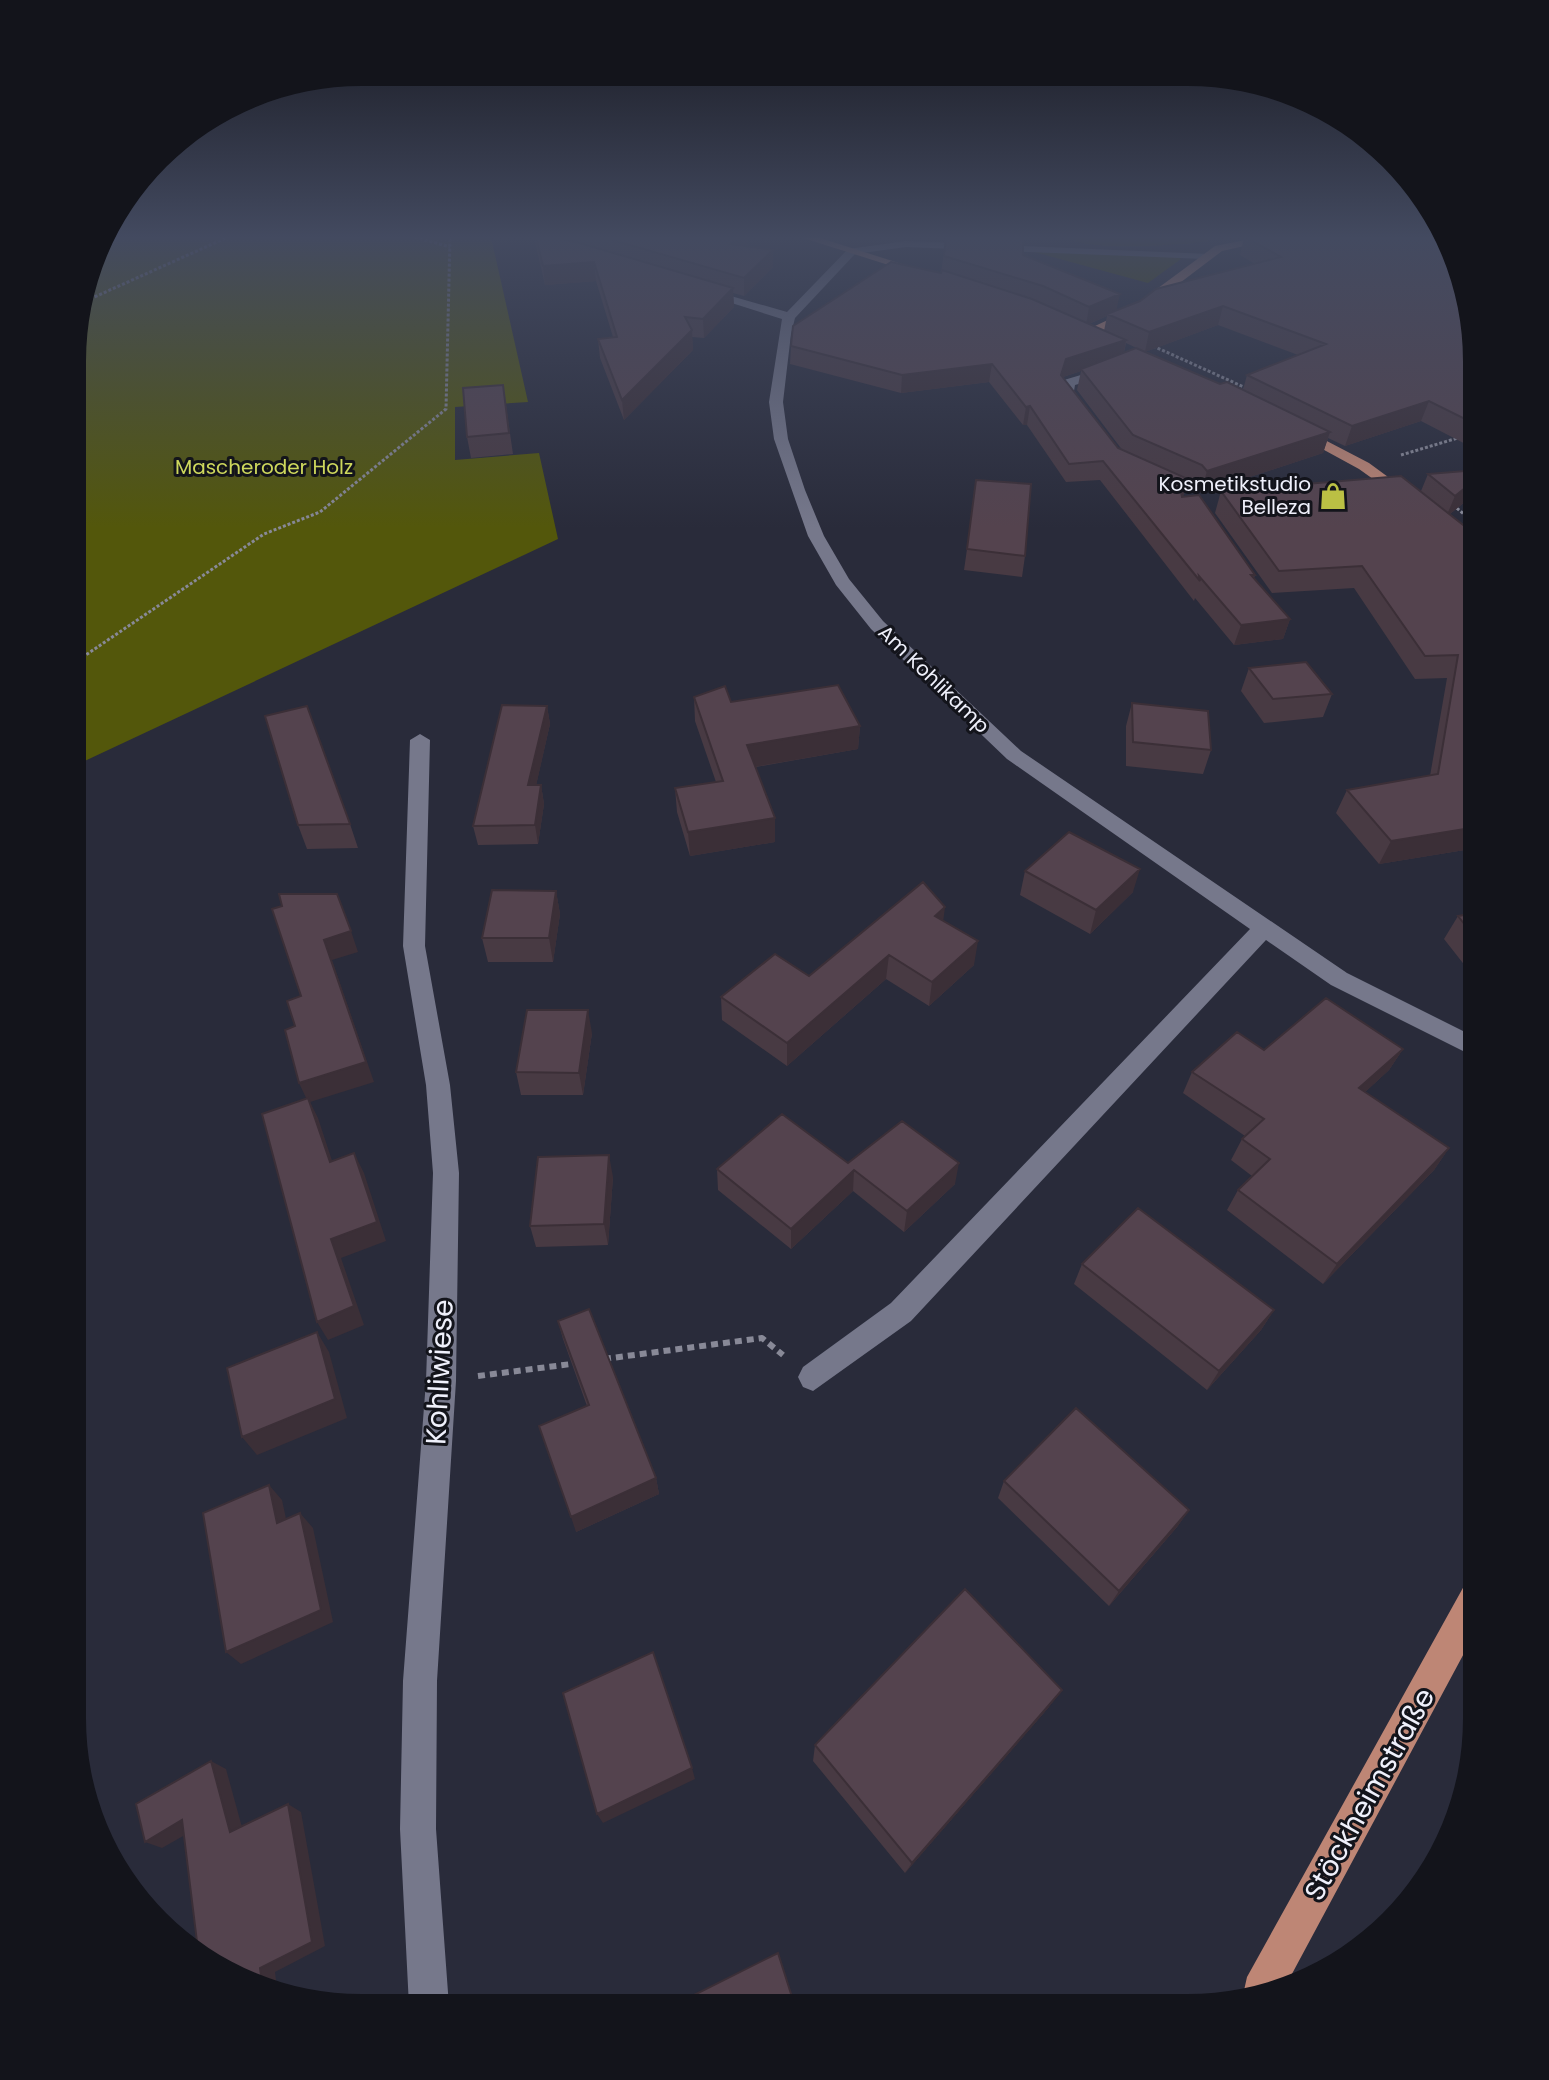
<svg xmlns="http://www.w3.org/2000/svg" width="1549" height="2080" font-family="Poppins,sans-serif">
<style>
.green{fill:#444900}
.forest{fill:#53570b}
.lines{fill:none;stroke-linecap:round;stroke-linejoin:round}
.path-far1{stroke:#888997;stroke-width:3;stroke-dasharray:3 2;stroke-linecap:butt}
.path{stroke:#888997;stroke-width:6;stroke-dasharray:7 5;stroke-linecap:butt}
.minor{fill:#76788b;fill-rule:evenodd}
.major{fill:#be8675;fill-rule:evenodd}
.wall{fill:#483a43;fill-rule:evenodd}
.shaded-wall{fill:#3b2f37}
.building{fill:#54434e;stroke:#3b2f37;stroke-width:2}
.labels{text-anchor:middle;stroke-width:6;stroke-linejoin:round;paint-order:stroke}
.far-park-label{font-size:20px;fill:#cdd75c;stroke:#13141b}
.far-poi-label{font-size:20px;fill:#eff0fb;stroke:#13141b;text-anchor:end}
.far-street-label{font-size:20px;fill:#eff0fb;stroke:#13141b}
.near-street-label{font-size:28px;fill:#eff0fb;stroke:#13141b}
</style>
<rect width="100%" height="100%" fill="#292b3a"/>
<path class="green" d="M1204,237l6,4c-27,4 -121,11 -141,-3z
M1034,252l144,5 3,2 -33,24z"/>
<path class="forest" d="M104,237h387l37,165 -73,5v53l84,-7 19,86 -484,227 1,-443z"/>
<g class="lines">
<path class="path-far1" d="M415,237l35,10
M81,303l147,-66
M1153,346l93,42
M1401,455l60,-18
M1453,505l24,20
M74,663l190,-129 56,-22 126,-103 4,-172"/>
<path class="path" d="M604,1359l158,-21 21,17
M478,1376l101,-13"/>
<path class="minor" d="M906,241l303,13 -4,5 -299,-12 -51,7 -60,64 -4,16 -8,68 5,37 17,51 19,46 25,43 34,42 138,130 326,222 130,65v20l-146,-73 -65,-45 -355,381 -98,70 -10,-4 -5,-10 5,-10 88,-64 359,-374 -243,-170 -136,-130 -35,-44 -28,-49 -34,-97 -5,-37 13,-83 -85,-27 6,-4 84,24 61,-63z
M1111,366l7,4 -2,3 -41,12 -1,6 14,19 -12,3 -16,-22 4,-11z
M420,734l10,6 -5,206 25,139 9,88 -3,208 -19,300 -1,148 13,177h-40l-9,-177 3,-148 23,-300 7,-208 -7,-88 -23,-139 7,-206z"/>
<path class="major" d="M800,237h17l110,35 -10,2z
M1260,237h24l-62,14 -87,66 -45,19 -10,-3 47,-22 88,-65z
M1298,426l71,37 45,33 -13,3 -42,-30 -66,-36 -2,-3z
M1476,1581v50l-190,354 -43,10 4,-18 217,-391z"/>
</g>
<path class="wall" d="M534,237h213v9l26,4v17l-29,29 -11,-3 1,14 -30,31 -12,-1 1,13 -69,70 -24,-62 -2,-19 15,-2 -17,-56 -51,4z
M946,237l77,18 94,55 138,-46 -15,-9 4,-18 233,124v89l-56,-29 -76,25 -17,-8 -5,15 -122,40 -5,-6 -9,-4 -4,13 72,79 -1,3 36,41 -7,20 -49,6 -39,-47 -1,3 -94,-121 -34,2 -39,-57h-4l-34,-43 -88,11 -111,-29 1,-18 150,-73zM1107,316l-3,15 -15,-7zM1218,325l80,30 -51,20 -4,15 -23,-6 -96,-31 2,-10 19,9zM1081,371l-4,19 46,61 -5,-3 -55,-71z
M503,385l10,69 -42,4 -4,-21z
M1477,470v42l-11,-11 -16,13 27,27v307l-98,16 -43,-51 11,-23 83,-14 17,-98 -32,1 -61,-91 -82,5 -57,-80 6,-22h200l7,-17z
M967,549l58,7 -3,21 -58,-7z
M1249,668l83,26 -9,23 -59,6 -23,-32z
M694,697l37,5 129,24 -2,23 -102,18 19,75 -85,14 -13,-44 -2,-24 41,-6 -21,-61z
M1132,703l79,47 -8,24 -77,-8v-40z
M547,706l3,18 -14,61h5l3,19 -6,40 -60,1 -5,-19z
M350,824l8,24 -51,1 -9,-24z
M1025,871l108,21 -43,42 -70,-39z
M556,891l4,23 -7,48h-65l-6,-24z
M1477,913v68l-33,-42 14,-23z
M943,920l31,45 -45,41 -43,-27 -99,87 -65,-46 -1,-23 88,-21z
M592,1033l-9,62h-62l-5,-23z
M1403,1049l-14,21 -24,22 84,56 -15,22 -111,114 -96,-74 11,-20 14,-14 -21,-16 11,-21 3,-3 -62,-43 9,-21 72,-22z
M848,1163l107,21 -51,48 -51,-41 -62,58 -73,-59 -1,-21z
M613,1177l-5,68 -72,2 -6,-21z
M1082,1264l192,46 -13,20 -54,60 -133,-106z
M558,1321l98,157 3,16 -83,38 11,-126 -24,-67z
M1004,1481l185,29 -12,17 -68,79 -111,-108z
M1049,1707l-144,166 -92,-112 2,-16z"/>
<path class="shaded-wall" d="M742,237h5v14l-16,-7z
M773,250v17l-29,29v-18z
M594,262l2,19 -51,4 -2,-19z
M733,288l1,19 -30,31 -1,-19z
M1120,294l-4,18 -9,2v2l-21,9 3,-18z
M1223,306l-5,19 -73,27 4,-20z
M692,330l1,20 -69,70 -2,-20z
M1126,340l-3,18 -42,11v2l-18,6 -2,-2 5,-16z
M992,364l-3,18 -88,11 1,-18z
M1429,401l-8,20 -76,25 7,-20z
M1030,406l-3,19h-4l3,-18z
M1330,432l-7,21 -122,40 6,-22z
M1188,479l-5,19 -4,-16z
M1475,480l-9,21 -20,16 9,-21z
M1290,619l-7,20 -49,6 7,-20z
M547,706l3,18 -18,80 -4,-19z
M860,726l-2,23 -110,19 -1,-23z
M541,785l3,19 -6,40 -3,-19z
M775,818v24l-85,14 -2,-24z
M1477,827v21l-98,16 12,-23z
M1140,869l-7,23 -43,42 6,-24z
M556,891l4,23 -7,48 -4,-24z
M945,907l-3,24 -7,-15z
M351,931l7,21 -26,8 42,122 -64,20 8,16 21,64 -9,-20 -22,-60 -9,-19 25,-143z
M978,941l-4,24 -45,41 3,-24z
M889,955l-3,24 -99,87v-23z
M588,1010l4,23 -9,62 -4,-22z
M1403,1049l-14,21 -43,40 13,-22z
M1449,1148l-15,22 -111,114 14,-20z
M354,1153l10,20 22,68 -45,17 23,67 -36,15 -11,-18 14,-83z
M609,1155l4,22 -5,68 -4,-21z
M959,1163l-4,21 -51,48 3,-21z
M854,1170l-1,21 -62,58v-20z
M1274,1310l-13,20 -54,60 12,-19z
M317,1332l12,20 18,66 -90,37 -15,-18z
M656,1478l3,16 -83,38 -5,-15z
M269,1485l13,15 8,37 -13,-14z
M1189,1510l-12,17 -68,79 10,-15z
M300,1513l13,15 20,94 -92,42 -15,-12z
M1062,1690l-13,17 -144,166 7,-10z
M211,1761l15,8 19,69 -15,-6z
M692,1768l3,11 -92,44 -6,-9z
M288,1804l13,8 24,134 -50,26 2,16 -15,-6 -2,-14z
M182,1820l17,7 -37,21 -17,-6z"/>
<path class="building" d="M536,237h15l25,5 157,46 -30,31 -18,-2 7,13 -70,70 -24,-61 19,-2 -23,-75 -51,4z
M602,237h140l-11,7 42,6 -29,28z
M946,237l77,1v17l97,39 -31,13 -46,-21 -99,-30z
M1245,237h203l29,124v64l-48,-24 -77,25 -105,-51 79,-31 -103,-38 -74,26 -42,-18 33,-13 16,-12 125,-32z
M891,262l50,11 1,-3 90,29 94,41 -60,19 -5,16 57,73 70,31 -9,3 3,15 17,-2 56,80h-4l39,44 -49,6 -42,-49 1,5 -97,-120 -34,3 -39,-58 -4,1 -34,-43 -90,11 -111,-29 2,-20z
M1136,348l84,36 7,-2 103,50 -123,39 -5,-6 -69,-30 -52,-66z
M503,385l6,48 -42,4 -4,-49z
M1477,470v12l-2,-2 -20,16 -27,-22z
M1401,476l66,52 10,13v286l-86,14 -44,-51 91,-16 20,-119 -33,1 -63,-90 -83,5 -58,-80z
M976,480l55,4 -6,72 -58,-7z
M1306,662l26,32 -59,5 -24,-31z
M838,685l22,41 -113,19 28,73 -87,14 -13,-44 48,-7 -29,-84 31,-11 6,16z
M1132,703l76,8 3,39 -78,-8z
M502,705l45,1 -19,79h13l-6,40 -62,1z
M307,706l43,118 -52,1 -33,-109z
M1069,832l71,37 -44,41 -71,-39z
M923,882l22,25 -10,9 43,25 -46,41 -43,-27 -102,88 -66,-46 54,-43 34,22z
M492,890l64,1 -7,47h-67z
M279,894h58l14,37 -27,9 42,122 -67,21 -14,-53 10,-4 -8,-25 14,-5 -29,-87 10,-3z
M1477,913v27l-19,-24z
M1326,998l77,51 -44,39 90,60 -112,116 -99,-74 32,-31 -28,-20 22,-20 -72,-47 45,-40 27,18z
M527,1010h61l-9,63 -63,-1z
M308,1098l22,64 24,-9 23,69 -46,17 23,67 -37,16 -55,-208z
M782,1114l66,49 54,-42 57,42 -52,48 -53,-41 -63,59 -74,-60z
M609,1155l-5,69 -74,2 8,-69z
M1138,1208l136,102 -55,61 -137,-107z
M589,1309l67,169 -85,39 -32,-91 50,-21 -31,-84z
M317,1332l18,67 -93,38 -15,-69z
M1076,1408l113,102 -70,81 -115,-110z
M269,1485l8,38 23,-10 21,97 -95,42 -23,-139z
M965,1589l97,101 -150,173 -97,-118z
M653,1652l39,116 -95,46 -34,-121z
M211,1761l19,71 58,-28 24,138 -52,26 2,14 -63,-24 -17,-138 -37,22 -9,-38z
M778,1953l14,44 -19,10h-87l-2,-7z"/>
<linearGradient id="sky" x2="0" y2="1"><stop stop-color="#171820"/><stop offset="0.45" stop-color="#434a60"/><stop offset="1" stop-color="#434a60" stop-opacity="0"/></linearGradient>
<rect width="1549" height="528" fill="url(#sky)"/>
<defs>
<g id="shop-bare" transform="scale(2.16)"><path d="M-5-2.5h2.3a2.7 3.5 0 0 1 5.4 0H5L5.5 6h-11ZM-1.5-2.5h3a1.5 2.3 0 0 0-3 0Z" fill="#bbc044" stroke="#13141b" stroke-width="2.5" paint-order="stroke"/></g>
</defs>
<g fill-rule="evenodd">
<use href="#shop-bare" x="1333" y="496"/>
</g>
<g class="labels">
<g class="far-park-label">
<text x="264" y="474">Mascheroder Holz</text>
</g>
<g class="far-poi-label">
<text x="1311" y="491">Kosmetikstudio<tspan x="1311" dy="23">Belleza</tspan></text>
</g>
<g class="far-street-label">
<text transform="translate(934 679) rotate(44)" y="7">Am Kohlikamp</text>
</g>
<g class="near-street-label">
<text transform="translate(439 1372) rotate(-87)" y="10">Kohliwiese</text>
<text transform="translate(1369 1794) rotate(-61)" y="10">Stöckheimstraße</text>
</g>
</g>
<path d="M0 0H1549V2080H0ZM361 86H1188A275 275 0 0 1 1463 361V1719A275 275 0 0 1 1188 1994H361A275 275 0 0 1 86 1719V361A275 275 0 0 1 361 86Z" fill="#13141b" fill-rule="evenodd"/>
</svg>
